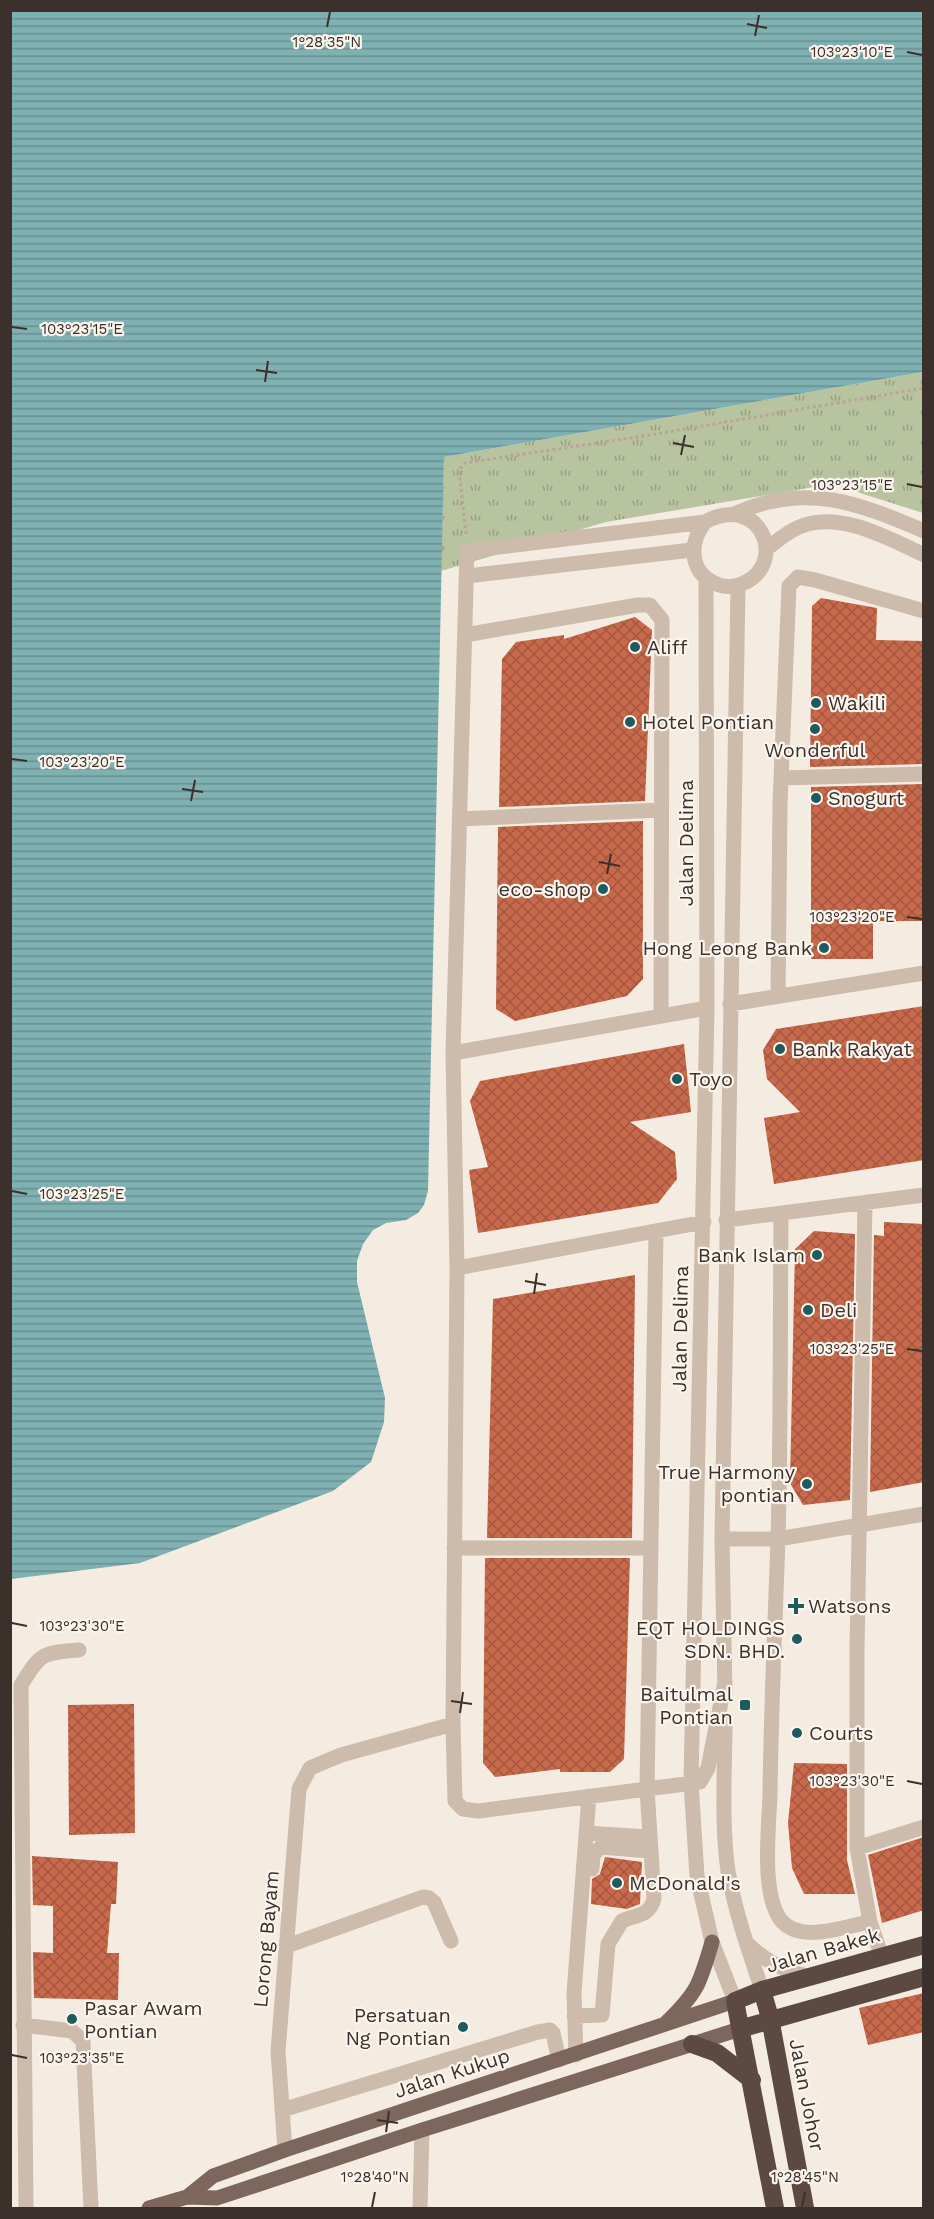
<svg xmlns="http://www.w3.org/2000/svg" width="934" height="2219" font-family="'Work Sans',sans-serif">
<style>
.park{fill:url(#park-tufts)}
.water{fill:url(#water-rules)}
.building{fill:url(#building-cross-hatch)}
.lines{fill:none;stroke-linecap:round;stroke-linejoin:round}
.path{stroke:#b9a596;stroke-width:3;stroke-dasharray:3 3;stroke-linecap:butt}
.minor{stroke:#cdbbac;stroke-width:15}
.major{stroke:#7d675c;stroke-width:15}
.highway{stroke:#5c4a42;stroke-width:18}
.ticks{fill:none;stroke:#3b302b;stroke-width:2}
.poi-dot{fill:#1f5a5e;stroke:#fbf5ee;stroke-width:2}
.labels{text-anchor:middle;stroke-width:4.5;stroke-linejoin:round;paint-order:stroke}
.poi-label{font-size:20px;fill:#3b302b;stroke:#fbf5ee;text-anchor:start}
.street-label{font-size:20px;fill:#3b302b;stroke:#fbf5ee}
.ticks-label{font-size:15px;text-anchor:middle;fill:#3b302b;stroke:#fbf5ee;stroke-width:4.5;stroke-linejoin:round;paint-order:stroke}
</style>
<defs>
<pattern id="park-tufts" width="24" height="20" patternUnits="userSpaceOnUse" patternTransform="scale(1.5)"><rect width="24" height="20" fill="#b8c4a0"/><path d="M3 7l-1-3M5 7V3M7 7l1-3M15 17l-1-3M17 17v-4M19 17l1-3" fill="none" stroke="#97a083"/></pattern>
<pattern id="water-rules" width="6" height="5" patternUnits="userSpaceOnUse" patternTransform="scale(1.5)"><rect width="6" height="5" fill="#7fb0b2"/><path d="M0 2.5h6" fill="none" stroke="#699091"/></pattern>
<pattern id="building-cross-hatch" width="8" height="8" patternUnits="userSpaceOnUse" patternTransform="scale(1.5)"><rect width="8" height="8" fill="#c8694b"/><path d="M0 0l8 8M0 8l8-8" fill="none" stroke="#a4573f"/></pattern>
</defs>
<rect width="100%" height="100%" fill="#f4ebe1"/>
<path class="park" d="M923,372v141l-91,-29 -226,38 -165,49 3,-114z"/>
<path class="water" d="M10,11h914l-1,361 -479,85 -16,734 -4,14 -6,8 -12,7 -20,3 -13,7 -10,14 -6,17v21l28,116 -1,24 -13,40 -38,29 -193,72 -129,16z"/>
<path class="building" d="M821,598l56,10 -1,32 48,1v123l-114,3 2,-161z
M635,617l17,13 -7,171 -146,6 3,-148 14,-17 48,-7v4z
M924,784v137h-51v38h-62v-172z
M643,821v158l-16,17 -112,25 -19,-12 2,-182z
M924,1006v154l-150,24 -10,-66 36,-6 -33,-33 -4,-29 13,-21z
M684,1044l7,68 -61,10 45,30 2,27 -19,24 -180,30 -9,-63 19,-3 -18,-66 10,-20z
M884,1222l40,2v258l-54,10 4,-257 10,1z
M814,1231l41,3 -5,266 -47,5 -13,-22 5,-234z
M635,1275l-3,263h-145l6,-239z
M485,1558h145l-6,201 -14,13h-50v-3l-65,8 -12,-14z
M134,1704l1,129 -66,2 -1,-130z
M794,1763l53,1v96l8,34h-51l-12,-26 -4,-45z
M924,1837v73l-42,13 -14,-68z
M32,1856l86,6 -2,42h-5l-4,49h12l-1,47 -84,-2 -1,-46 20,1v-47l-20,-1z
M605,1857l37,5 -2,42 -13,5 -36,-5 1,-25 8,-5z
M924,1993v39l-56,13 -9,-37z"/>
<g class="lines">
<path class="path" d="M466,534l-7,-64 6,-7 185,-28 274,-47"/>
<path class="minor" d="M736,513c71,-31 122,-10 188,18
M705,522c-17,22 -16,52 14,63 9,3 19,1 27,-3 42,-22 13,-90 -41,-60l-238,29 -14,502 4,215 -4,456 2,77 8,8 15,2 222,-29 8,-14 17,-86
M766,549c10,-7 20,-16 31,-21 40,-19 91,10 127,27
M467,576l225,-26
M706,579l1,429 -16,775 6,93 15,66 23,59
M465,635l173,-30h12l12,15 -1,396
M781,778l143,-4
M459,819l202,-9
M778,996l2,-192 9,-218 9,-9 17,3 109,31
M730,1004l194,-31
M453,1053l254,-45
M865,1203l-8,446v199l13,74
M781,1214c-1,109 0,218 -3,326 -3,85 -7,170 -8,254 -1,33 -9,98 10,125 19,26 64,7 90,3l12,35
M726,1220l198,-25
M457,1268l247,-46
M722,1539h56l146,-25
M454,1548h197
M725,1693l-3,-154 16,-953
M725,1720c0,49 -4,102 3,151 7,41 21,80 34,119
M586,1833l63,4
M857,1848l67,-21
M592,1869l1,-14 8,-8 49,4
M748,1944c19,19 36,26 62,33
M287,1946l136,-49 6,1 5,4 17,39
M574,2016l28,-1 6,-71 14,-23c14,-7 28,-4 32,-23l-7,-109 9,-558
M23,2025l49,6 11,10 8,167
M576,2055l-2,-62 15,-197
M282,2110l256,-78 12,-2 3,3 6,27
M285,2150l-7,-99 21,-262 11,-21 31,-13 112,-31
M26,2208l-5,-523c20,-32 20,-32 58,-35
M420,2208l2,-78"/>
<path class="major" d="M667,2022c31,-30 33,-39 45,-80
M187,2197l26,-21 72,-26 450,-149
M149,2208l38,-11 30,1 205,-68 321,-102"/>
<path class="highway" d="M762,1990l8,28 35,190
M743,2028l181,-51
M692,2044l25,9 35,27
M775,2208l-40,-207 27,-11 162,-45"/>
</g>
<path class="ticks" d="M747,24l20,4M327,27l3,-15M755,36l4,-21M907,52l15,3M12,327l15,2M256,370l21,3M265,382l3,-21M673,443l21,4M681,455l4,-20M907,484l15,3M12,759l15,2M182,789l21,3M191,801l4,-21M599,862l21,4M607,874l4,-20M907,917l15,2M12,1191l15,3M525,1281l21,4M534,1294l3,-21M907,1349l15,2M12,1623l15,3M451,1701l21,3M460,1713l3,-21M907,1781l15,3M12,2055l15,3M377,2120l21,3M386,2132l3,-21M372,2207l3,-15M802,2207l3,-15"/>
<g class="poi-dot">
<circle cx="635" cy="647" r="6"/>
<circle cx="816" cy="703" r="6"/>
<circle cx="630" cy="722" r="6"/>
<circle cx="815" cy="729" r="6"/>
<circle cx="816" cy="798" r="6"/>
<circle cx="603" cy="889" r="6"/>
<circle cx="824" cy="948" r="6"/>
<circle cx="780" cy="1049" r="6"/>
<circle cx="677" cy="1079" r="6"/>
<circle cx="817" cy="1255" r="6"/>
<circle cx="808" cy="1310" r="6"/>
<circle cx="807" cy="1484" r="6"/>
<path d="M793 1597h6v6h6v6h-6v6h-6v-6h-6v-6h6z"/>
<circle cx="797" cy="1639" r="6"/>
<rect x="739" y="1699" width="12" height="12" rx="3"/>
<circle cx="797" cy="1733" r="6"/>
<circle cx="617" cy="1883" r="6"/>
<circle cx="72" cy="2019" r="6"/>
<circle cx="463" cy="2027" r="6"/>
</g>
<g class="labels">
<g class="poi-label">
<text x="647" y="654">Aliff</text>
<text x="828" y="710">Wakili</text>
<text x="642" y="729">Hotel Pontian</text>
<text x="815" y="757" text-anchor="middle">Wonderful</text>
<text x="828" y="805">Snogurt</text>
<text x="591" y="896" text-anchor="end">eco-shop</text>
<text x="812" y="955" text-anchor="end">Hong Leong Bank</text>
<text x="792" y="1056">Bank Rakyat</text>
<text x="689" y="1086">Toyo</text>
<text x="805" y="1262" text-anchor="end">Bank Islam</text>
<text x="820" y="1317">Deli</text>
<text x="795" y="1479" text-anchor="end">True Harmony<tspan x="795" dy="23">pontian</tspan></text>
<text x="808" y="1613">Watsons</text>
<text x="785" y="1635" text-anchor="end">EQT HOLDINGS<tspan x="785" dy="23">SDN. BHD.</tspan></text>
<text x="733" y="1701" text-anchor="end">Baitulmal<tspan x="733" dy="23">Pontian</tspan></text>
<text x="809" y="1740">Courts</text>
<text x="629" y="1890">McDonald's</text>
<text x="84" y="2015">Pasar Awam<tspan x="84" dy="23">Pontian</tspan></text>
<text x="451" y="2022" text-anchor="end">Persatuan<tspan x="451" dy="23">Ng Pontian</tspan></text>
</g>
<g class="street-label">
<text transform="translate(686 843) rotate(-90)" y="7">Jalan Delima</text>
<text transform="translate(680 1329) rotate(-89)" y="7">Jalan Delima</text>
<text transform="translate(266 1939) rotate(-85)" y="7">Lorong Bayam</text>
<text transform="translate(823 1950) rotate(-16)" y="7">Jalan Bakek</text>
<text transform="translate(452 2073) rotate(-18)" y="7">Jalan Kukup</text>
<text transform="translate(807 2095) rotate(79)" y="7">Jalan Johor</text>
</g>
</g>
<g class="ticks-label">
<text x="327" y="47">1°28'35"N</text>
<text x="852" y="57">103°23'10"E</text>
<text x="82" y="334">103°23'15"E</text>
<text x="852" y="490">103°23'15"E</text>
<text x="82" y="767">103°23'20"E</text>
<text x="852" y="922">103°23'20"E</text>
<text x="82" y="1199">103°23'25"E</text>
<text x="852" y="1354">103°23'25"E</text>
<text x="82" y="1631">103°23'30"E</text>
<text x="852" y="1786">103°23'30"E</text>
<text x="82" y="2063">103°23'35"E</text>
<text x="375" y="2182">1°28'40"N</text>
<text x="805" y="2182">1°28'45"N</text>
</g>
<rect width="934" height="2219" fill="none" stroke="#3b302b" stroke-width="24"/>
</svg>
